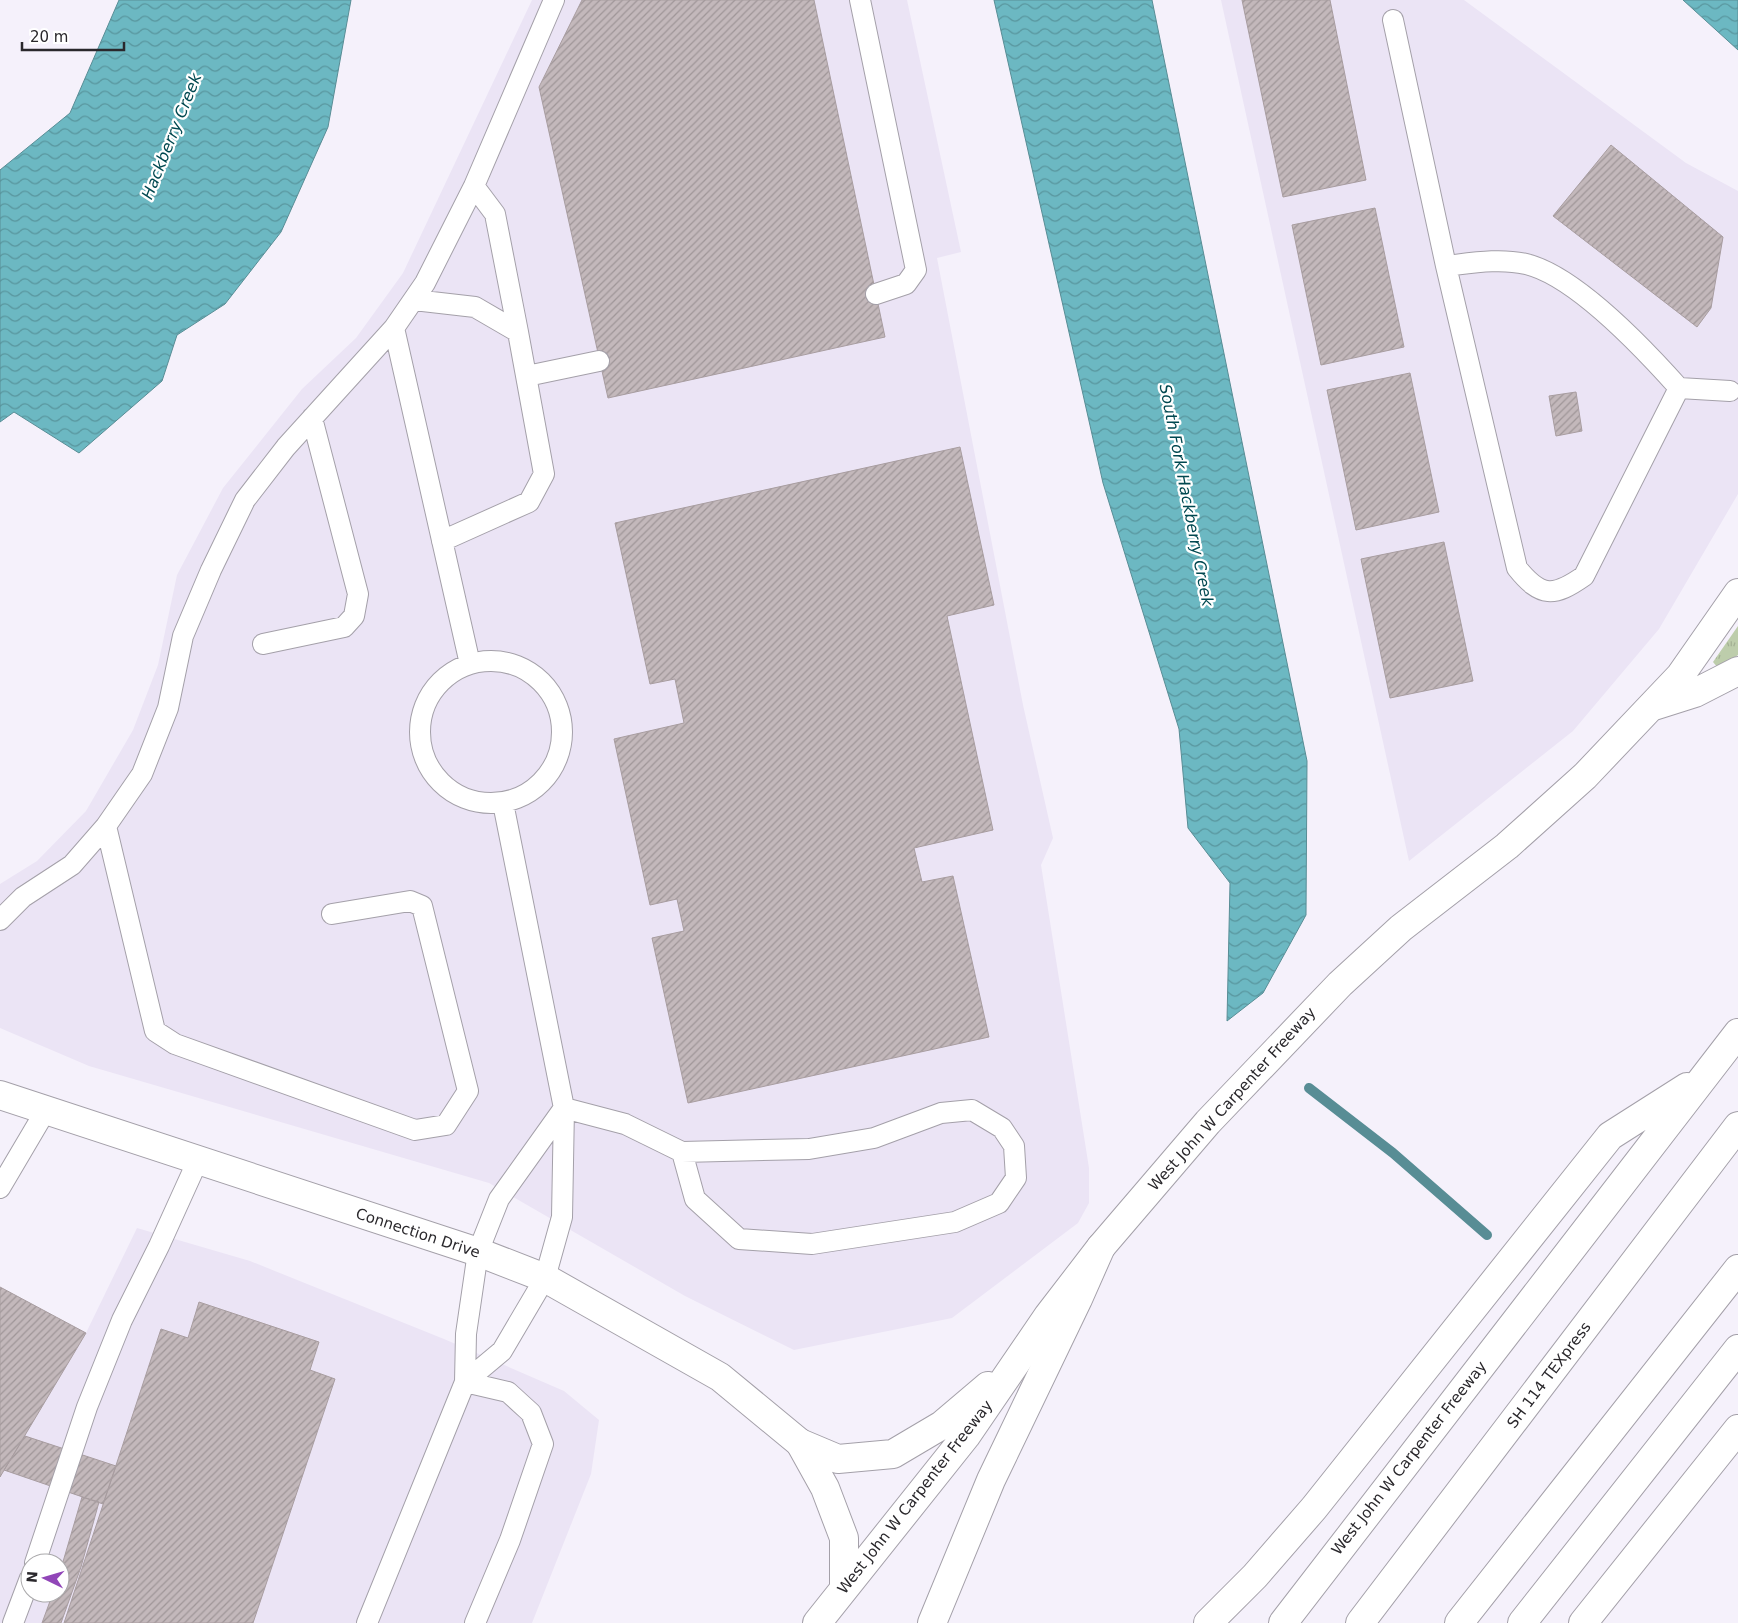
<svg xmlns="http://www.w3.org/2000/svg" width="1738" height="1623" font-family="'DejaVu Sans',sans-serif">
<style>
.built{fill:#ebe4f5;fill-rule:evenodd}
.grass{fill:url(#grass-tufts)}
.water{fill:url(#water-waves);stroke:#588d95}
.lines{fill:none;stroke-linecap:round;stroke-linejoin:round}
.stream{stroke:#588d95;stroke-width:10}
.building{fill:url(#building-hatch);stroke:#a89da0}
.lane-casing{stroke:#a4a0a9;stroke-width:22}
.street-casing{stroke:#a4a0a9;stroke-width:30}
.secondary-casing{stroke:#a4a0a9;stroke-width:30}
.highway-casing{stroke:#a4a0a9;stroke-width:30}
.lane{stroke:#fff;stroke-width:20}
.street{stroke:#fff;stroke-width:28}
.secondary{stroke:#fff;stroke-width:28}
.highway{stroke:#fff;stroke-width:28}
.labels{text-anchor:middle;stroke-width:4.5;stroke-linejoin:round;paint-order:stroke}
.street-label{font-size:15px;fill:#2a282c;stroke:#fff}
.water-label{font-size:16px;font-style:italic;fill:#004850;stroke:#fff}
</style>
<defs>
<pattern id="grass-tufts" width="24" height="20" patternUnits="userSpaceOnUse" patternTransform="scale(1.25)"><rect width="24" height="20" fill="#bdcdab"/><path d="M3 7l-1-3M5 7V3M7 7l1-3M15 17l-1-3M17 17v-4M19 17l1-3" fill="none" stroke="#a3b093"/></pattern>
<pattern id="water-waves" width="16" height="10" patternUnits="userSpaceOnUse" patternTransform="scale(1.25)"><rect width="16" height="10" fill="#6cb8c2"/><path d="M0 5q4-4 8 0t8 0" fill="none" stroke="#59969e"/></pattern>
<pattern id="building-hatch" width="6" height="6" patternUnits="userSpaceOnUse" patternTransform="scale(1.25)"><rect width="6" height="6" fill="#c3b8bb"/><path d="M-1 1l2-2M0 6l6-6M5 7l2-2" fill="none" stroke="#9f9698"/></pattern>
</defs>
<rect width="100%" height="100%" fill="#f5f1fb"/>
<path class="built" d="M532,0h375l54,252 -24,6 86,447 30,133 -12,27 48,303v35l-11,20 -126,95 -158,32 -109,-54 -196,-113 -400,-117 -89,-38v-144l37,-23 49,-50 47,-81 25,-65 19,-90 46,-87 79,-99 54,-51 47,-65z
M1221,0h243l222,163 52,28v303l-79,135 -86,102 -164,130z
M137,1228l113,33 194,78 120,52 35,29 -8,54 -59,149h-532v-336l86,46zM30,1563h30v30h-30z"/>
<path class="grass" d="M1738,626v29l-19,14 -6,-7z"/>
<path class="water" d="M119,0h232l-23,127 -47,105 -56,72 -48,31 -15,46 -83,72 -65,-41 -14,10v-252l70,-57z
M994,0h158l155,761 -1,154 -43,78 -36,28 3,-138 -42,-55 -9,-99 -76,-246z
M1683,0h55v50z"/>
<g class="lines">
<path class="stream" d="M1309,1088l84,65 94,82"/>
</g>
<path class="building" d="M582,0h232l71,337 -277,61 -69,-311z
M1242,0h88l36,180 -83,17z
M1611,145l112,92 -12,71 -14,19 -144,-111z
M1375,208l29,139 -83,18 -29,-140z
M1410,373l29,139 -83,18 -29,-140z
M1576,392l6,39 -26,5 -7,-40z
M960,447l34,158 -47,11 46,214 -79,18 8,34 31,-6 36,161 -301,66 -36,-165 32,-7 -7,-32 -27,6 -36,-166 70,-16 -9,-44 -25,5 -35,-161z
M1444,542l29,139 -83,17 -29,-139z
M0,1287l86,46 -86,144z
M199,1302l120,40 -9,28 25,9 -82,244h-189l97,-294 27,9z
M25,1436l91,30 -13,38 -99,-34z
M82,1497l17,5 -18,65 -20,56h-19l11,-30h7v-21z"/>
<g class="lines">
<g class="lane-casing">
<path id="lane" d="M860,0l56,270 -10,14 -30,10
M1393,20l53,246 71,302c24,30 37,29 67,8l95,-188
M474,186l21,28 23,118
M1446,266c26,-3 54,-8 80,-2 50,12 119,86 153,124l51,3
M414,300l61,7 43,25 26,142 -15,28 -87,39
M394,328l76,336
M527,376l72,-15
M263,644l81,-17 10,-11 4,-22 -46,-176
M420 732a71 71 0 1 1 142 0a71 71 0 1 1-142 0Z
M106,826l49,205 20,13 240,86 31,-5 22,-34 -46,-185 -12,-5 -78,13
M0,920l23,-23 49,-32 34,-39 36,-52 26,-66 15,-72 28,-66 34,-70 41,-53 108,-119 31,-45 49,-97 80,-186
M564,1108l61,16 57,28 13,47 44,40 73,5 143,-22 44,-19 17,-25 -2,-32 -12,-18 -30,-18 -31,3 -67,25 -65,11 -127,3
M0,1188l46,-78
M465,1382l37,-31 43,-73 17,-61 2,-109 -61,-305
M465,1382l43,10 23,21 12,31 -33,96 -35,83
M35,1563l52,-156 35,-87 37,-74 39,-86
M13,1623l17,-45
M367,1623l98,-241 1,-48 12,-82 21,-53 65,-91"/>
</g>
<g class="street-casing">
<path id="street" d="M0,1095l478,157 67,26 175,99 80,66"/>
</g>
<g class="secondary-casing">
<path id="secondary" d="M1654,706l41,-13 43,-22
M800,1443l38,16 55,-5 49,-29 46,-39
M800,1443l25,45 19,50v51
M817,1623l149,-187 82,-120 53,-69 107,-125 132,-138 61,-56 106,-82 78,-70 95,-100 58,-83"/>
</g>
<g class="highway-casing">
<path id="highway" d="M932,1623l59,-143 87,-181 23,-52
M1208,1623l47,-47 59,-68 296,-372 77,-49
M1283,1623l455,-590
M1360,1623l378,-497
M1459,1623l279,-354
M1522,1623l216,-274
M1583,1623l155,-194"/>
</g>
<use href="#lane" class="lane"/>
<use href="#street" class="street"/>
<use href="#secondary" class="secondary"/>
<use href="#highway" class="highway"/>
</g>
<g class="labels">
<g class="street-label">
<text transform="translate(1232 1099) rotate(-48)" y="5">West John W Carpenter Freeway</text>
<text transform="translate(418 1233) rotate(18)" y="5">Connection Drive</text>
<text transform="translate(1549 1375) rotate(-53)" y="5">SH 114 TEXpress</text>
<text transform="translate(1409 1458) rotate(-52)" y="5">West John W Carpenter Freeway</text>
<text transform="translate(915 1497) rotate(-52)" y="5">West John W Carpenter Freeway</text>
</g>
<g class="water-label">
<text transform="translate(171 136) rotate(-68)" y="6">Hackberry Creek</text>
<text transform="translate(1187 495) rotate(79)" y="6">South Fork Hackberry Creek</text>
</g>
</g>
<g transform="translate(45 1578) rotate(275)"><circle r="24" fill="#ffffff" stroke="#aaa9ab"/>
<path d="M0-4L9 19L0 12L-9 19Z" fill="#9146b8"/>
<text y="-8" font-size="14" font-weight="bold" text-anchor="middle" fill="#2a282c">N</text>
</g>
<path d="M22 42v8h102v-8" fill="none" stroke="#2a282c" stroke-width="2.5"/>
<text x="30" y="42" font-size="15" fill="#2a282c" stroke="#ffffff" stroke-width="4" paint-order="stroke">20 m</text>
</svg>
